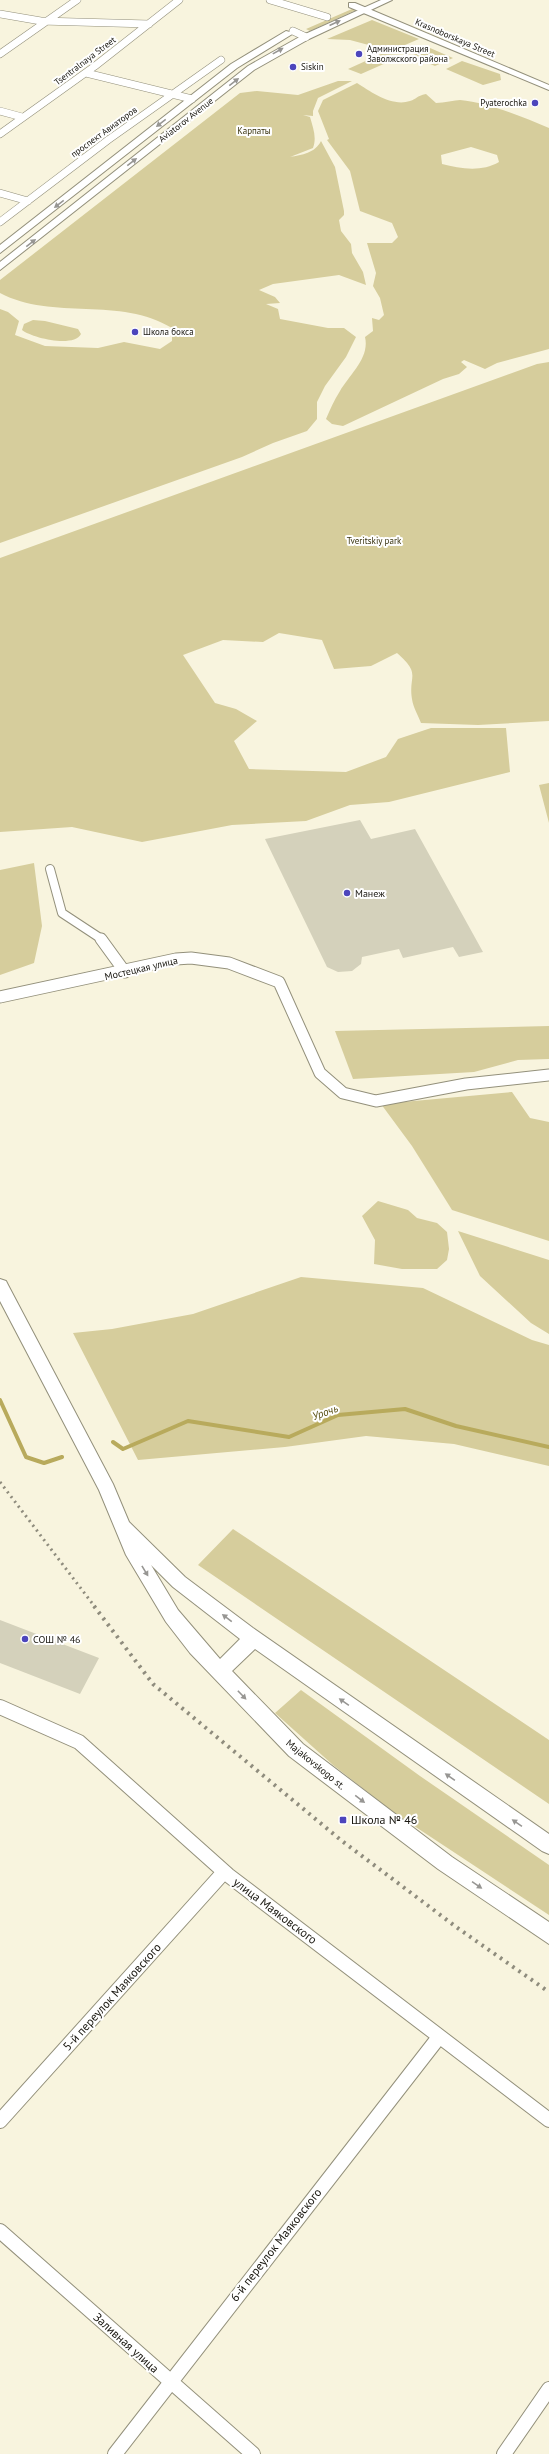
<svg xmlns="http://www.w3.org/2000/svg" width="549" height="2454" font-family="'PT Sans',sans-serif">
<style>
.green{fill:#d6cd9c;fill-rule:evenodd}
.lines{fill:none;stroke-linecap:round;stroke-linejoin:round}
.stream{stroke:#b8aa5c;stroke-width:4}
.building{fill:#d4d1bb}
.minor-far3-casing{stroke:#93907b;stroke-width:8}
.minor-far2-casing{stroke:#93907b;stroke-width:10}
.minor-far1-casing{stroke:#93907b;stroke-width:13}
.minor-casing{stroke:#93907b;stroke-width:16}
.tertiary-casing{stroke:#93907b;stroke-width:2}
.secondary-casing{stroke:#93907b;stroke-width:2}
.minor-far3{stroke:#fff;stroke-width:7}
.minor-far2{stroke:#fff;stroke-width:8}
.minor-far1{stroke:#fff;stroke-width:11}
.minor{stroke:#fff;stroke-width:14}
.tertiary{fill:#fff;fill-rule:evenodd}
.secondary{fill:#fff;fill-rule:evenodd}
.rail-far1{stroke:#8f8c7d;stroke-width:3;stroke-dasharray:2 4;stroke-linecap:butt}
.rail{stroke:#8f8c7d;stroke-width:4;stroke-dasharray:2.5 5;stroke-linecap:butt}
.oneway{fill:#979693}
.poi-dot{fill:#4c45bc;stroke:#fff;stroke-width:1.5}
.labels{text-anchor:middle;stroke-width:4;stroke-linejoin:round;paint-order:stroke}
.far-street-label{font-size:9px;fill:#18160f;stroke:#fff}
.far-poi-label{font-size:9px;fill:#18160f;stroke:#fff;text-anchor:start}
.far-park-label{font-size:9px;fill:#393310;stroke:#fff}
.poi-label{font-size:10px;fill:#18160f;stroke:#fff;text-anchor:start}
.street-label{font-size:10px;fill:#18160f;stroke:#fff}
.water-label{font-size:11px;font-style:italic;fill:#584e11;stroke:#fff}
.near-poi-label{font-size:12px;fill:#18160f;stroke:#fff;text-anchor:start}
.near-street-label{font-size:12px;fill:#18160f;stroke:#fff}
</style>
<rect width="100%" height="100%" fill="#f8f4de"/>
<path class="green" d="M352,9l4,1 -46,21 -4,-2z
M372,20l47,19 -28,12 -41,-11 -23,-1z
M430,48l23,10 -18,8 -24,-10z
M381,54l23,1 -43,19 -13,-5z
M462,61l38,13 1,6 -18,5 -37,-16z
M338,81h14l-34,17 -5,13v5l-10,-1 7,2c3,11 7,20 3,31l-23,9c12,-2 25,-4 31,-16l14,26 9,44v4l-5,5 2,11 10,13 1,9 11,19 3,13 -27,-10 -66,9 -14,6 16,7 5,6 -14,1 12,5 2,10 48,9h16l12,9 -10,20 -21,29 -8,16v17l-10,12 -34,12 -31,14 -242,86v-234l8,3 11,9 -4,14 30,11 53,2 26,-6 36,7 12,-8v-13c-52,-32 -119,-7 -172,-35v-13l240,-187 17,-2 41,4z
M357,83c14,9 35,24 53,18 7,-2 6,-5 16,-7l10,9c8,0 19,-3 24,-3 29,3 63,17 89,28v221l-52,14 -12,6 -21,-9 -3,2 6,5 -8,7 -16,5 -100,47 -11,-2 -6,-5c4,-9 8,-19 14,-28 9,-16 30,-33 25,-54l8,-6 -1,-13 7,2 5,-5 -4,-17 -7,-12 3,-13 -9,-30h25l6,-6 -6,-14 -32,-12 -10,-40 -23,-31 2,-1 -11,-28 5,-11zM471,147l26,8 2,7c-17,10 -38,7 -57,2l-1,-9z
M33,320l12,1 33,8 3,5c-7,14 -49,4 -59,-4l2,-6z
M549,362v359l-71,4 -57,-2c-3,-8 -8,-16 -9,-24 -4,-24 10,-24 -15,-46l-26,13 -37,3 -12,-29 -43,-7 -16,9 -40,-2 -40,15 32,48 21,6 21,12 -23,20 15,28 97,3 40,-15 12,-18 33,-11h75l4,44 -121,30 -39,3 -44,16 -74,4 -90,17 -70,-15 -72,5v-274l537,-194z
M549,783v40l-10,-38z
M34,863l8,63 -8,37 -34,12v-105z
M549,1026v33l-31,1 -44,12 -121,7 -18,-48z
M512,1092l18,26 19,4v119l-97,-31 -40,-64 -31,-42z
M378,1201l30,9 9,8 20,5 10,9 2,17 -2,11 -10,9h-35l-28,-5 1,-24 -13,-24z
M458,1231l91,29v74l-18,-11 -51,-47z
M301,1277l122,11 109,52 17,5v121l-95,-22 -88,-8 -81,11 -147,13 -65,-127 39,-4 81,-15z
M233,1529l316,211v64l-351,-239z
M301,1690l119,86 129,89v50l-156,-103 -60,-47 -58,-52z"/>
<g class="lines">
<path class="stream" d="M0,1400l26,57 18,6 18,-6
M113,1442l10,7 65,-28 101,16 49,-22 67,-6 51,17 93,21"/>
</g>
<path class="building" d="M360,820l11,19 44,-10 68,123 -24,5 -6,-10 -50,11 -4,-9 -37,8 -1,7 -9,7 -14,1 -11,-5 -62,-128z
M0,1620l99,38 -19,36 -80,-31z"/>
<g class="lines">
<g class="minor-far3-casing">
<path id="minor-far3" d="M270,0l57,17
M0,14l41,7 108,3
M293,31l13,6
M0,54l77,-54
M86,73l106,26
M0,111l22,6
M0,134l95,-68 84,-66
M0,193l28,8
M0,222l108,-82 113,-80"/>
</g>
<g class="minor-far2-casing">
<path id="minor-far2" d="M50,869l12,44 41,27"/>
</g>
<g class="minor-far1-casing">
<path id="minor-far1" d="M101,939l24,33
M0,997l176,-38 15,-1 38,5 50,19 41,91 23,20 33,8 90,-17 83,-9"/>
</g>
<g class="minor-casing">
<path id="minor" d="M0,1707l79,35 149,133 321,245
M0,2121l224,-249
M0,2231l253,223
M115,2454l324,-417
M504,2454l45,-65"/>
</g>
<g class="tertiary-casing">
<path id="tertiary" d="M349,3h6l194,82v5l-200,-83z"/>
</g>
<g class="secondary-casing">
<path id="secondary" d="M381,0h11l-83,39 -55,31 -254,200v-8l248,-196 55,-31z
M286,31l8,2 -57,35 -237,185v-8l231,-181z
M0,1279l6,2 2,4 105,199 16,38 56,55 68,51 296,206v20l-7,-3 -287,-202 -23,22 71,73 149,113 97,65v22l-111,-75 -149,-113 -99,-103 -24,-31 -40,-67 -27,-65 -99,-189zM151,1565l22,22 67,52 -20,20 -42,-49z"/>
</g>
<use href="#minor-far3" class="minor-far3"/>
<use href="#minor-far2" class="minor-far2"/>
<use href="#minor-far1" class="minor-far1"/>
<use href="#minor" class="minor"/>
<use href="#tertiary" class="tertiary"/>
<use href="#secondary" class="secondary"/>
<path class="rail-far1" d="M0,1482l95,125"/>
<path class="rail" d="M94,1606l59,78 189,157 117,88 90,63"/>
</g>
<defs><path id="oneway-solid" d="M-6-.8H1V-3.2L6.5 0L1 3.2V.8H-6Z"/></defs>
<g class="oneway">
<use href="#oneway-solid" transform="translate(335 23) rotate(-24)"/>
<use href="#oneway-solid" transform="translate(278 51) rotate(-29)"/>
<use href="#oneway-solid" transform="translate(234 82) rotate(-38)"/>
<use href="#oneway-solid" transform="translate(161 123) rotate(142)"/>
<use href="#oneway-solid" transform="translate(132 162) rotate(-38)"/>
<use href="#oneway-solid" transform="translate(59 204) rotate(142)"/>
<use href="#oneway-solid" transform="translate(31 243) rotate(-38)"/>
<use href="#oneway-solid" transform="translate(145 1571) rotate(59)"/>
<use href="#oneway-solid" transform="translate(227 1618) rotate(-143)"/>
<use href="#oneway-solid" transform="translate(242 1695) rotate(46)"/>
<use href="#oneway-solid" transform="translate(344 1702) rotate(-145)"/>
<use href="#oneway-solid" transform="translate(450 1777) rotate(-145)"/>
<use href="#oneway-solid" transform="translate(360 1799) rotate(37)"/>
<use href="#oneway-solid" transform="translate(517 1823) rotate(-146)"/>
<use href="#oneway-solid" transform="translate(477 1885) rotate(34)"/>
</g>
<g class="poi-dot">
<circle cx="359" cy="54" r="4"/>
<circle cx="293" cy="67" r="4"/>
<circle cx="535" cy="103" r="4"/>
<circle cx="135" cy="332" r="4"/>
<circle cx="347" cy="893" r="4"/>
<circle cx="25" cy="1639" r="4"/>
<rect x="339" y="1816" width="8" height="8" rx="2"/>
</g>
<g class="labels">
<g class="far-street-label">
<text transform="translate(455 38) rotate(23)" y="3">Krasnoborskaya Street</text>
<text transform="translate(85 61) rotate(-37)" y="3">Tsentralnaya Street</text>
<text transform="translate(186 120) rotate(-38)" y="3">Aviatorov Avenue</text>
<text transform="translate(104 132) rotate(-36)" y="3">проспект Авиаторов</text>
</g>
<g class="far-poi-label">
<text x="367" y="52">Администрация<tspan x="367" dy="10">Заволжского района</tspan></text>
<text x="301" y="70">Siskin</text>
<text x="527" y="106" text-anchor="end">Pyaterochka</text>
<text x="143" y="335">Школа бокса</text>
</g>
<g class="far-park-label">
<text x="254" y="134">Карпаты</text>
<text x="374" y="544">Tveritskiy park</text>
</g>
<g class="poi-label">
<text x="355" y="897">Манеж</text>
<text x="33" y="1643">СОШ № 46</text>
</g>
<g class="street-label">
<text transform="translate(141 968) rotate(-13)" y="4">Мостецкая улица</text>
<text transform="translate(316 1764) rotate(39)" y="4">Majakovskogo st.</text>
</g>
<g class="water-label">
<text transform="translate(325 1412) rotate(-20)" y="4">Урочь</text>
</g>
<g class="near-poi-label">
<text x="351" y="1824">Школа № 46</text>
</g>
<g class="near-street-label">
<text transform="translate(275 1911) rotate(37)" y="4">улица Маяковского</text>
<text transform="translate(112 1997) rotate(-48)" y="4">5-й переулок Маяковского</text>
<text transform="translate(276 2245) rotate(-52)" y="4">6-й переулок Маяковского</text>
<text transform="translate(126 2343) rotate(42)" y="4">Заливная улица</text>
</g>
</g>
</svg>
